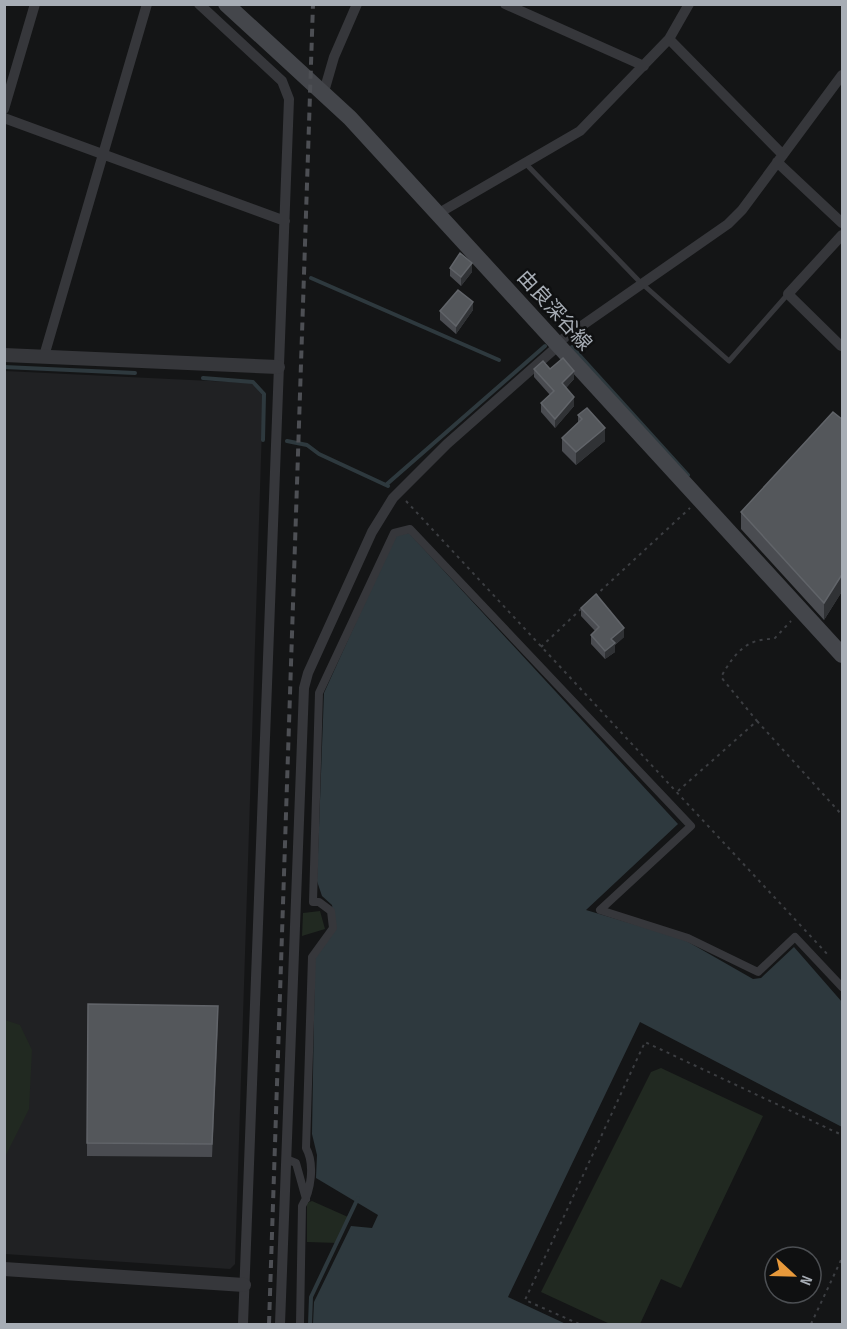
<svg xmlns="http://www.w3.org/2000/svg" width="847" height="1329" font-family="'Sofia Sans Condensed','Noto Sans JP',sans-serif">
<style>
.built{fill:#202123}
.green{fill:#212921}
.water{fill:#2e393e}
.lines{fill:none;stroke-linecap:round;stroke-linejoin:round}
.stream{stroke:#2e393e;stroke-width:4}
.path{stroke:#3c3e42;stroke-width:2;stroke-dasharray:3 4.5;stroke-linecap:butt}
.service{stroke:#36373b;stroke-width:5}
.pedestrian{stroke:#36373b;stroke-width:8}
.minor{stroke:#36373b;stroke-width:10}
.tertiary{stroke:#36373b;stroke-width:14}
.secondary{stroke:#44464b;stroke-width:16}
.rail{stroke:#4d4f54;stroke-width:4;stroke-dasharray:8 6;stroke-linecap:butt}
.wall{fill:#4a4c51}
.shaded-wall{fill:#303235}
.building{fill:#54575b;stroke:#616469;stroke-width:1.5}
.labels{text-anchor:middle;stroke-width:5;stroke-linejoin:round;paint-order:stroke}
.street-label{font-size:20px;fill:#a7adb5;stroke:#0f1011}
</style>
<rect width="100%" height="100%" fill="#141516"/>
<path class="built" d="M5,371l247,12 11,13 -28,868 -5,5 -225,-15z"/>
<path class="green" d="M320,911l5,18 -23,7 1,-23z
M5,1020l15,5 12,25 -3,59 -24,48z
M661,1068l102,48 -82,172 -20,-9 -21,45h-30l-69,-32 110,-220z
M312,1201l36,16 -10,26 -31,-1v-39z"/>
<path class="water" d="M409,533l269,291 -92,86 97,29 70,40 8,-1 33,-31 48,55v125l-202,-105 -132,275 58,27h-253l1,-22 37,-76 21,2 6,-13 -62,-37 1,-23 -5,-21 3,-176 20,-28 -3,-25 -10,-9 -5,-15 7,-188 71,-157z"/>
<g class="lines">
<path class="stream" d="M311,278l188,82
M572,347l116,128
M4,367l131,6
M203,378l50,4 11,12 -1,46
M287,441l20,4 12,9 69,32
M387,484l158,-138
M310,1324l1,-27 47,-99"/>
<path class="path" d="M406,501l423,455
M595,596l95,-88
M541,647l41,-39
M757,721l85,94
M678,791l79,-70 -36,-44c13,-23 25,-39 53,-38l17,-18
M579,1324l-54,-24 120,-258 197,93
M811,1324l31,-66"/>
<path class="service" d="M526,164l113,117 90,80 59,-67"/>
<path class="pedestrian" d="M286,1159l10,4 10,36
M300,1324l2,-118c9,-15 13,-42 4,-58l6,-191 21,-29 -2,-17 -12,-9h-6l6,-209 75,-160 16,-4 281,297 -91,84 88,28 70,34 37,-35 47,50"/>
<path class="minor" d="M199,4l83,77 7,18 -46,1225
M505,4l139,62
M669,39l114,116
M323,95l11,-38 23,-53
M4,109l31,-105
M4,118l281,103
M777,162l65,61
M439,213l141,-82 89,-92 20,-35
M557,343l171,-119 14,-14 100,-135
M841,346l-53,-52 54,-59
M44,356l103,-352
M280,1324l24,-636 4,-15 64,-141 21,-34 54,-54 112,-99"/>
<path class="tertiary" d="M4,355l274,12
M4,1269l240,16"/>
<path class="secondary" d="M226,4l124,114 492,537"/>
<path class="rail" d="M269,1324l44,-1320"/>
</g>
<path class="wall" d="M450,268l22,4 -11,14 -11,-10z
M473,310l-17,24 -16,-14v-9z
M534,369h16l24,10 -8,9 8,18 -19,22 -14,-16v-9l9,-8 -16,-18z
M578,415l27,26 -29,24 -14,-14v-13l16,-15z
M843,420v174l-2,-1 -17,27 -83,-91v-17z
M581,608l43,29 -9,8v7l-10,7 -14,-15v-9l4,-4 -14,-15z
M218,1019l-6,138 -125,-1v-13z"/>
<path class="shaded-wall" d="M472,263v9l-11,14v-9z
M473,302v8l-17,24v-8z
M574,371v8l-12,13v-9z
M574,397v9l-19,22v-9z
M605,428v13l-29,24v-13z
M841,576v17l-17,27v-17z
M624,628v9l-9,8v7l-10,7v-8l6,-12z
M218,1006v13l-6,138v-13z"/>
<path class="building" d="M460,253l12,10 -11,14 -11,-9z
M458,290l15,12 -17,24 -16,-15z
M563,358l11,13 -12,12 12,14 -19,22 -14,-16 13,-12 -20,-22 9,-8 7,8z
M587,408l18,20 -29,24 -14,-14 20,-19 -4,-4z
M833,412l10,8v157l-2,-1 -17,27 -83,-91z
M596,594l28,34 -13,11 4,4 -10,8 -14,-16 8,-8 -18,-19z
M88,1004l130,2 -6,138 -125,-1z"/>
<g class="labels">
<g class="street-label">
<text transform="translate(555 310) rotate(48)" y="7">由良深谷線</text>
</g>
</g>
<rect width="847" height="1329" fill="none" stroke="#a7adb5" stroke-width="12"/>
<g transform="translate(793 1275) rotate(112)"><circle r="28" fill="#0f1011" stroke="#4c4f53" stroke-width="1.5"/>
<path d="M0-4.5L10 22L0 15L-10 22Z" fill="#e7993b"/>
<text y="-9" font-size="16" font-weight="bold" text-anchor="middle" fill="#a7adb5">N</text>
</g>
</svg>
